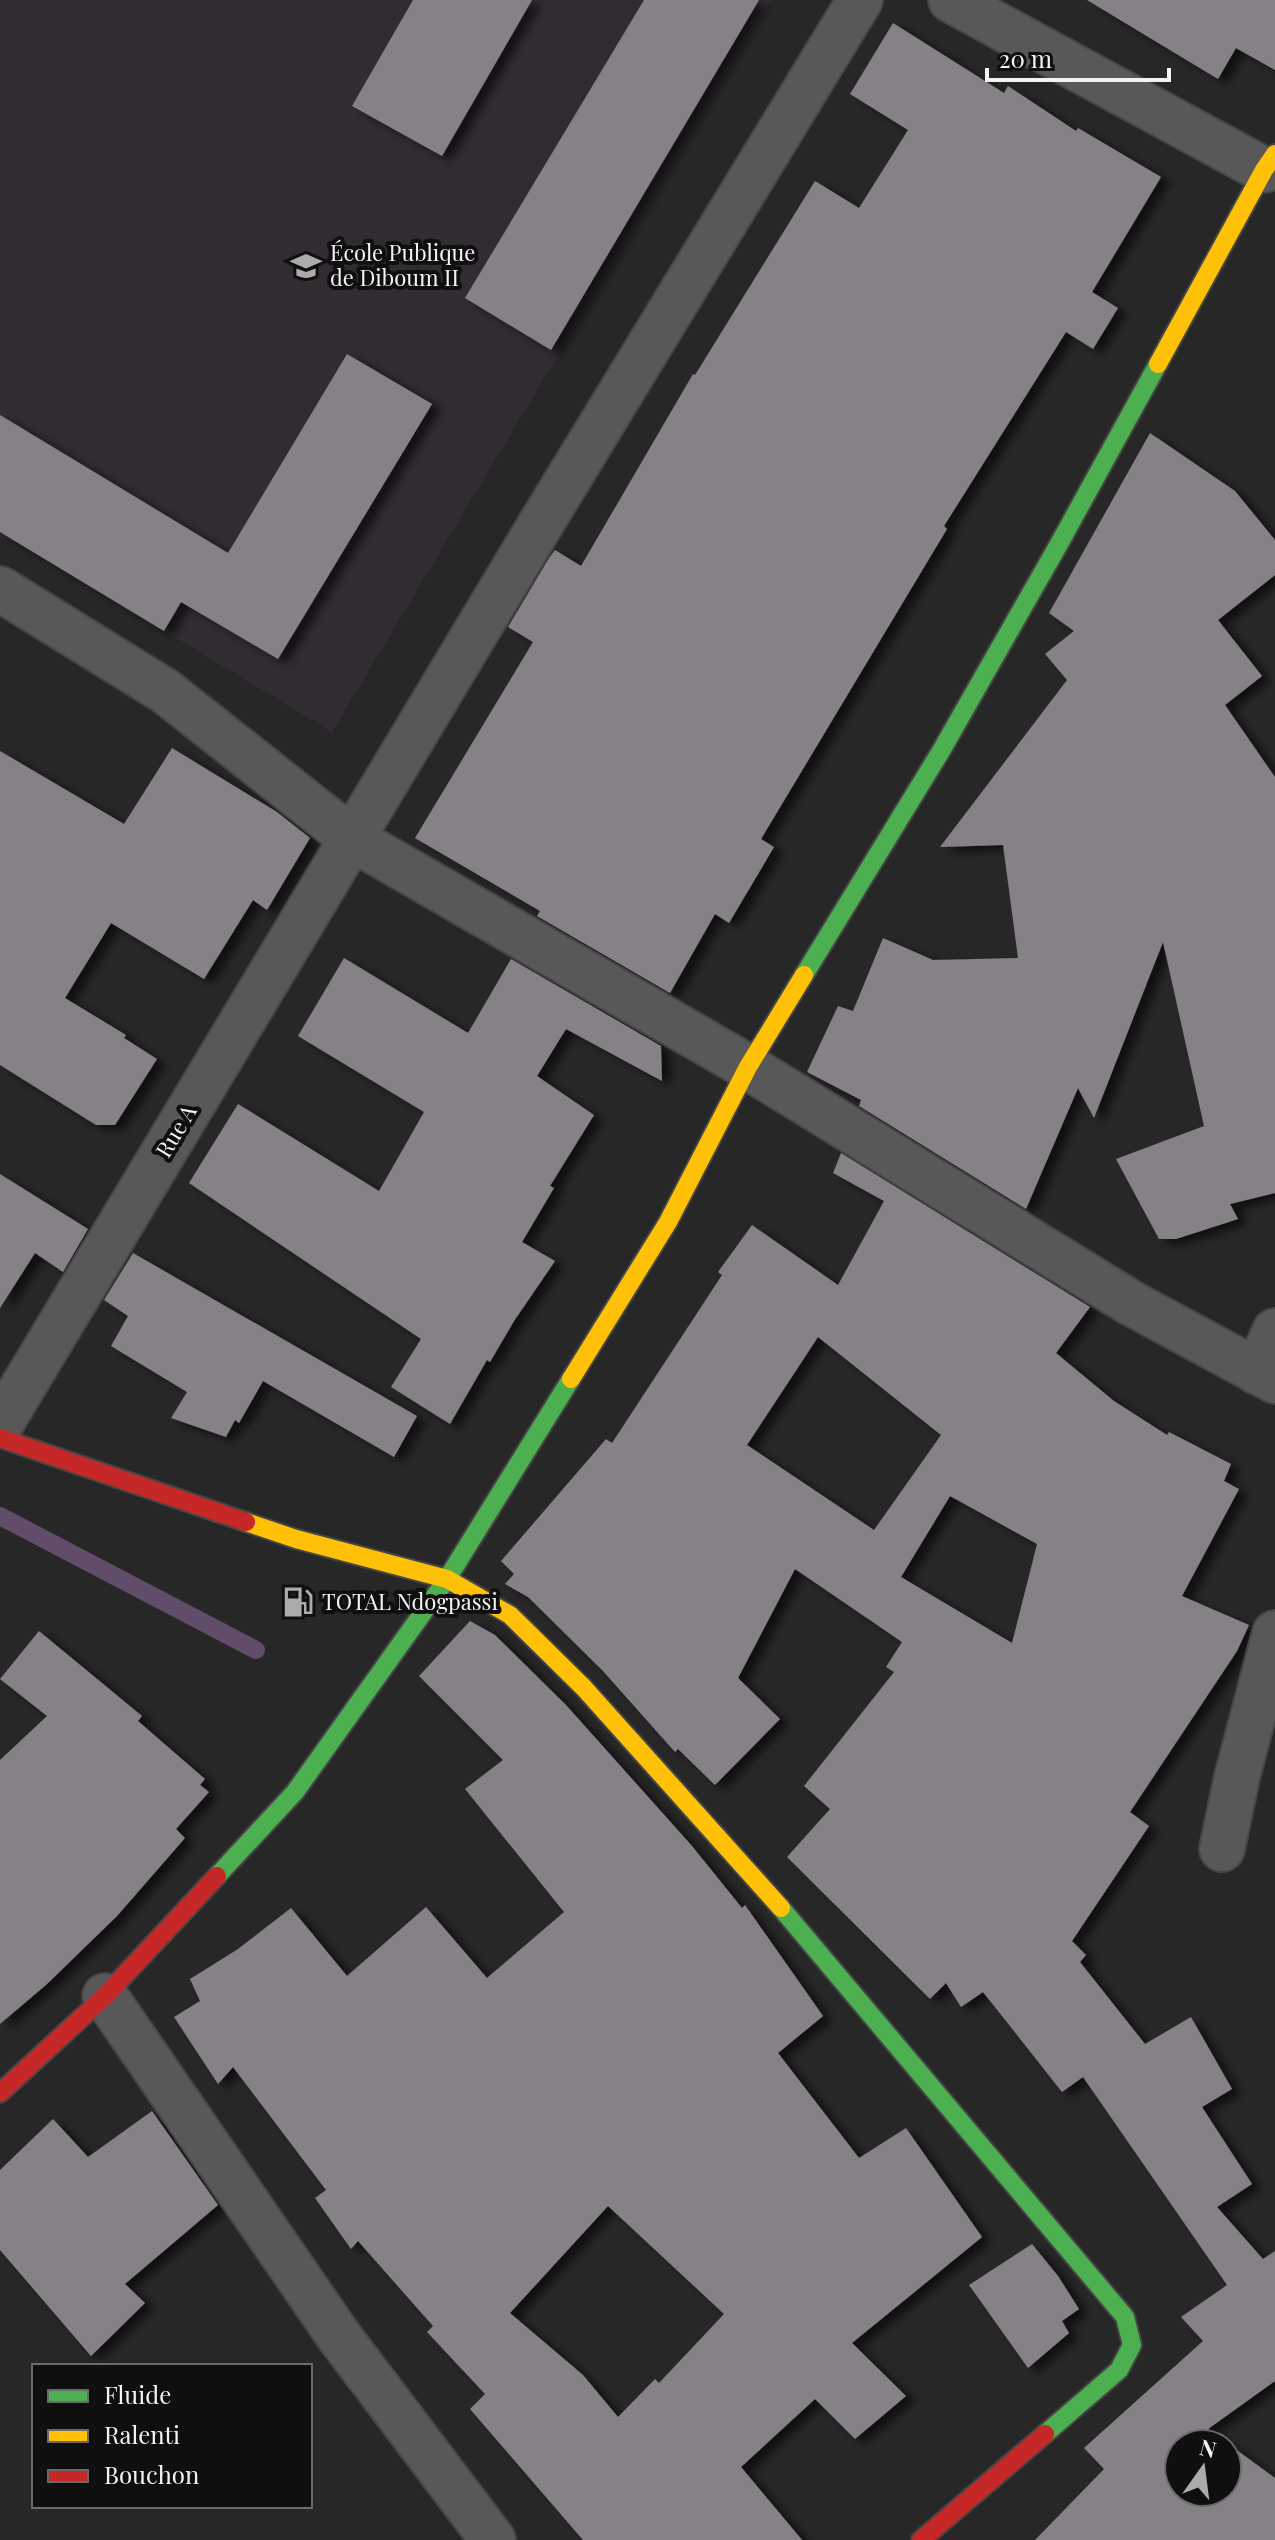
<svg xmlns="http://www.w3.org/2000/svg" width="1275" height="2540" font-family="'Playfair Display',serif">
<style>
.built{fill:#312b32}
.lines{fill:none;stroke-linecap:round;stroke-linejoin:round}
.stream{stroke:#614c69;stroke-width:18}
.building{fill:#868187;fill-rule:evenodd;filter:url(#shadow)}
.street-casing{stroke:#464546;stroke-width:48}
.fast-casing{stroke:#464546;stroke-width:22}
.slow-casing{stroke:#464546;stroke-width:22}
.jam-casing{stroke:#464546;stroke-width:22}
.street{stroke:#585858;stroke-width:44}
.fast{stroke:#4caf50;stroke-width:18}
.slow{stroke:#ffc107;stroke-width:18}
.jam{stroke:#c62828;stroke-width:18}
.labels{text-anchor:middle;stroke-width:8;stroke-linejoin:round;paint-order:stroke}
.poi-label{font-size:22px;fill:#f4f2f4;stroke:#100f10;text-anchor:start}
.street-label{font-size:22px;fill:#f4f2f4;stroke:#100f10}
</style>
<defs>
<filter id="shadow"><feDropShadow dx="9" dy="5" stdDeviation="4" flood-color="#0009"/></filter>
</defs>
<rect width="100%" height="100%" fill="#272727"/>
<path class="built" d="M0,0h771l-439,732 -332,-200z"/>
<g class="lines">
<path class="stream" d="M0,1516l256,134"/>
</g>
<path class="building" d="M413,0h119l-90,156 -90,-50z
M644,0h115l-208,350 -86,-52z
M1087,0h188v70l-39,-22 -18,31z
M893,23l111,70 4,-7 68,45 2,-3 83,49 -69,115 26,16 -25,41 -27,-17 -122,194 3,3 -186,310 13,8 -45,76 -14,-9 -45,79 -133,-77 3,-5 -125,-73 118,-196 -25,-15 41,-69 6,-8 26,16 112,-192 2,1 120,-194 44,27 49,-78 -58,-36z
M347,354l85,50 -154,255 -97,-57 -17,29 -164,-99v-117l228,138z
M1150,433l85,58 40,49v35l-57,45 44,56 -37,29 50,72v416l-45,11 8,15 -62,20h-17l-43,-80 88,-33 -41,-184 -69,176 -16,-30 -52,121 -167,-103 2,-6 -54,-28 31,-66 15,5 30,-73 50,22 85,-2 -15,-113 -63,2 127,-167 -22,-26 29,-23 -25,-18z
M172,748l105,64 33,26 -43,72 -14,-10 -49,79 -93,-56 -46,75 61,37 -2,3 33,21 -42,66h-19l-96,-60v-314l124,73z
M344,958l124,75 43,-74 150,87 1,35 -96,-52 -29,47 57,39 -44,71 4,2 -32,54 33,19 -41,60 -24,41 -3,-2 -37,64 -59,-37 30,-48 -232,-156 49,-79 141,87 45,-79 -126,-76z
M841,1153l249,154 -34,46 58,48 53,34 2,-3 62,32 -7,17 15,8 -57,107 67,29 -12,26 -107,161 19,14 -77,115 14,14 -6,7 65,82 46,-27 41,72 -30,18 50,77 -35,23 46,52 12,-8v130l-67,48 67,49v62h-240l69,-71 -20,-21 119,-107 -22,-24 46,-32 -144,-208 -21,15 -79,-100 -22,15 -15,-24 -16,16 -143,-142 43,-48 -26,-23 90,-114 -8,-5 16,-25 -107,-73 -57,109 42,41 -65,66 -37,-36 -3,3 -72,-81 -75,-74 -23,-13 9,-10 -13,-13 105,-122 6,4 110,-168 -4,-3 34,-47 86,60 46,-84 -51,-28zM818,1337l123,98 -67,95 -127,-85zM950,1496l87,48 -25,99 -111,-66zM1179,2444h48v48h-48z
M0,1174l88,55 -25,43 -28,-19 -35,55z
M133,1253l284,163 -23,41 -131,-76 -24,42 -4,-3 -9,17 -55,-19 16,-26 -76,-46 17,-30 -24,-16z
M470,1621l25,14 71,70 126,141 50,62 3,-3 78,111 -45,37 81,105 47,-30 76,109 -130,106 54,53 -51,43 -40,-40 -74,68 61,73h-219l-113,-131 15,-15 -58,-62 6,-6 -75,-85 -7,8 -36,-51 11,-8 -93,-123 -15,17 -44,-67 26,-16 -10,-22 48,-30 53,-41 56,68 79,-69 61,71 77,-66 -99,-123 38,-29 -84,-84zM608,2206l116,108 -65,69 -4,-4 -37,38 -35,-42 -73,-62z
M39,1631l103,85 -4,5 67,58 -5,6 9,7 -33,37 9,9 -68,78 -70,68 -47,40v-264l47,-44 -47,-37z
M152,2111l66,94 -93,79 20,19 -54,53 -91,-106v-80l53,-51 35,38z
M1032,2244l26,32 21,33 -17,12 7,12 -41,35 -59,-83z"/>
<g class="lines">
<g class="street-casing">
<path id="street" d="M951,0l313,170
M0,589l165,102 186,147 397,229 383,236 144,78
M1257,1372l18,-41
M0,1425l545,-908 315,-517
M1222,1849l15,-72 38,-144
M105,1996l233,339 155,205"/>
</g>
<g class="fast-casing">
<path id="fast" d="M804,975l137,-224 118,-207 99,-180
M217,1876l78,-84 152,-213 124,-200
M781,1908l344,409 7,28 -13,25 -74,64"/>
</g>
<g class="slow-casing">
<path id="slow" d="M1158,364l106,-194 11,-16
M571,1379l97,-157 80,-155 56,-92
M246,1522l50,17 151,40 63,36 74,73 197,220"/>
</g>
<g class="jam-casing">
<path id="jam" d="M0,1438l246,84
M0,2093l105,-97 112,-120
M921,2540l124,-106"/>
</g>
<use href="#street" class="street"/>
<use href="#fast" class="fast"/>
<use href="#slow" class="slow"/>
<use href="#jam" class="jam"/>
</g>
<defs>
<g id="school-bare" transform="scale(2.4)"><path d="M0-5L7-2L0 1L-7-2ZM-4 1L0 2.5L4 1V4Q0 6-4 4Z" fill="#acabac" stroke="#100f10" stroke-width="2.5" paint-order="stroke"/></g>
<g id="fuel-bare" transform="scale(2.4)"><path d="M-5.5-6h7V0h2V4h1.3V-2.5L3-4.5l.8-.8L6-3V5H2.5V1h-1V6h-7ZM-4.2-4.7v3.2H.2V-4.7Z" fill="#acabac" stroke="#100f10" stroke-width="2.5" paint-order="stroke"/></g>
</defs>
<g fill-rule="evenodd">
<use href="#school-bare" x="306" y="266"/>
<use href="#fuel-bare" x="298" y="1602"/>
</g>
<g class="labels">
<g class="poi-label">
<text x="330" y="261">École Publique<tspan x="330" dy="25">de Diboum II</tspan></text>
<text x="322" y="1610">TOTAL Ndogpassi</text>
</g>
<g class="street-label">
<text transform="translate(176 1131) rotate(-59)" y="8">Rue A</text>
</g>
</g>
<rect x="32" y="2364" width="280" height="144" fill="#100f10" stroke="#6b6a6b" stroke-width="2"/>
<rect x="48" y="2390" width="40" height="12" fill="#4caf50" stroke="#6b6a6b" stroke-width="2"/>
<text x="104" y="2404" font-size="24" fill="#f4f2f4">Fluide</text>
<rect x="48" y="2430" width="40" height="12" fill="#ffc107" stroke="#6b6a6b" stroke-width="2"/>
<text x="104" y="2444" font-size="24" fill="#f4f2f4">Ralenti</text>
<rect x="48" y="2470" width="40" height="12" fill="#c62828" stroke="#6b6a6b" stroke-width="2"/>
<text x="104" y="2484" font-size="24" fill="#f4f2f4">Bouchon</text>
<g transform="translate(1203 2468) rotate(14)"><circle r="38" fill="#100f10" stroke="#6b6a6b" stroke-width="2"/>
<path d="M0-6L14 30L0 20L-14 30Z" fill="#acabac"/>
<text y="-12" font-size="22" font-weight="bold" text-anchor="middle" fill="#f4f2f4">N</text>
</g>
<path d="M987 68v12h182v-12" fill="none" stroke="#f4f2f4" stroke-width="4"/>
<text x="999" y="68" font-size="24" fill="#f4f2f4" stroke="#100f10" stroke-width="6" paint-order="stroke">20 m</text>
</svg>
